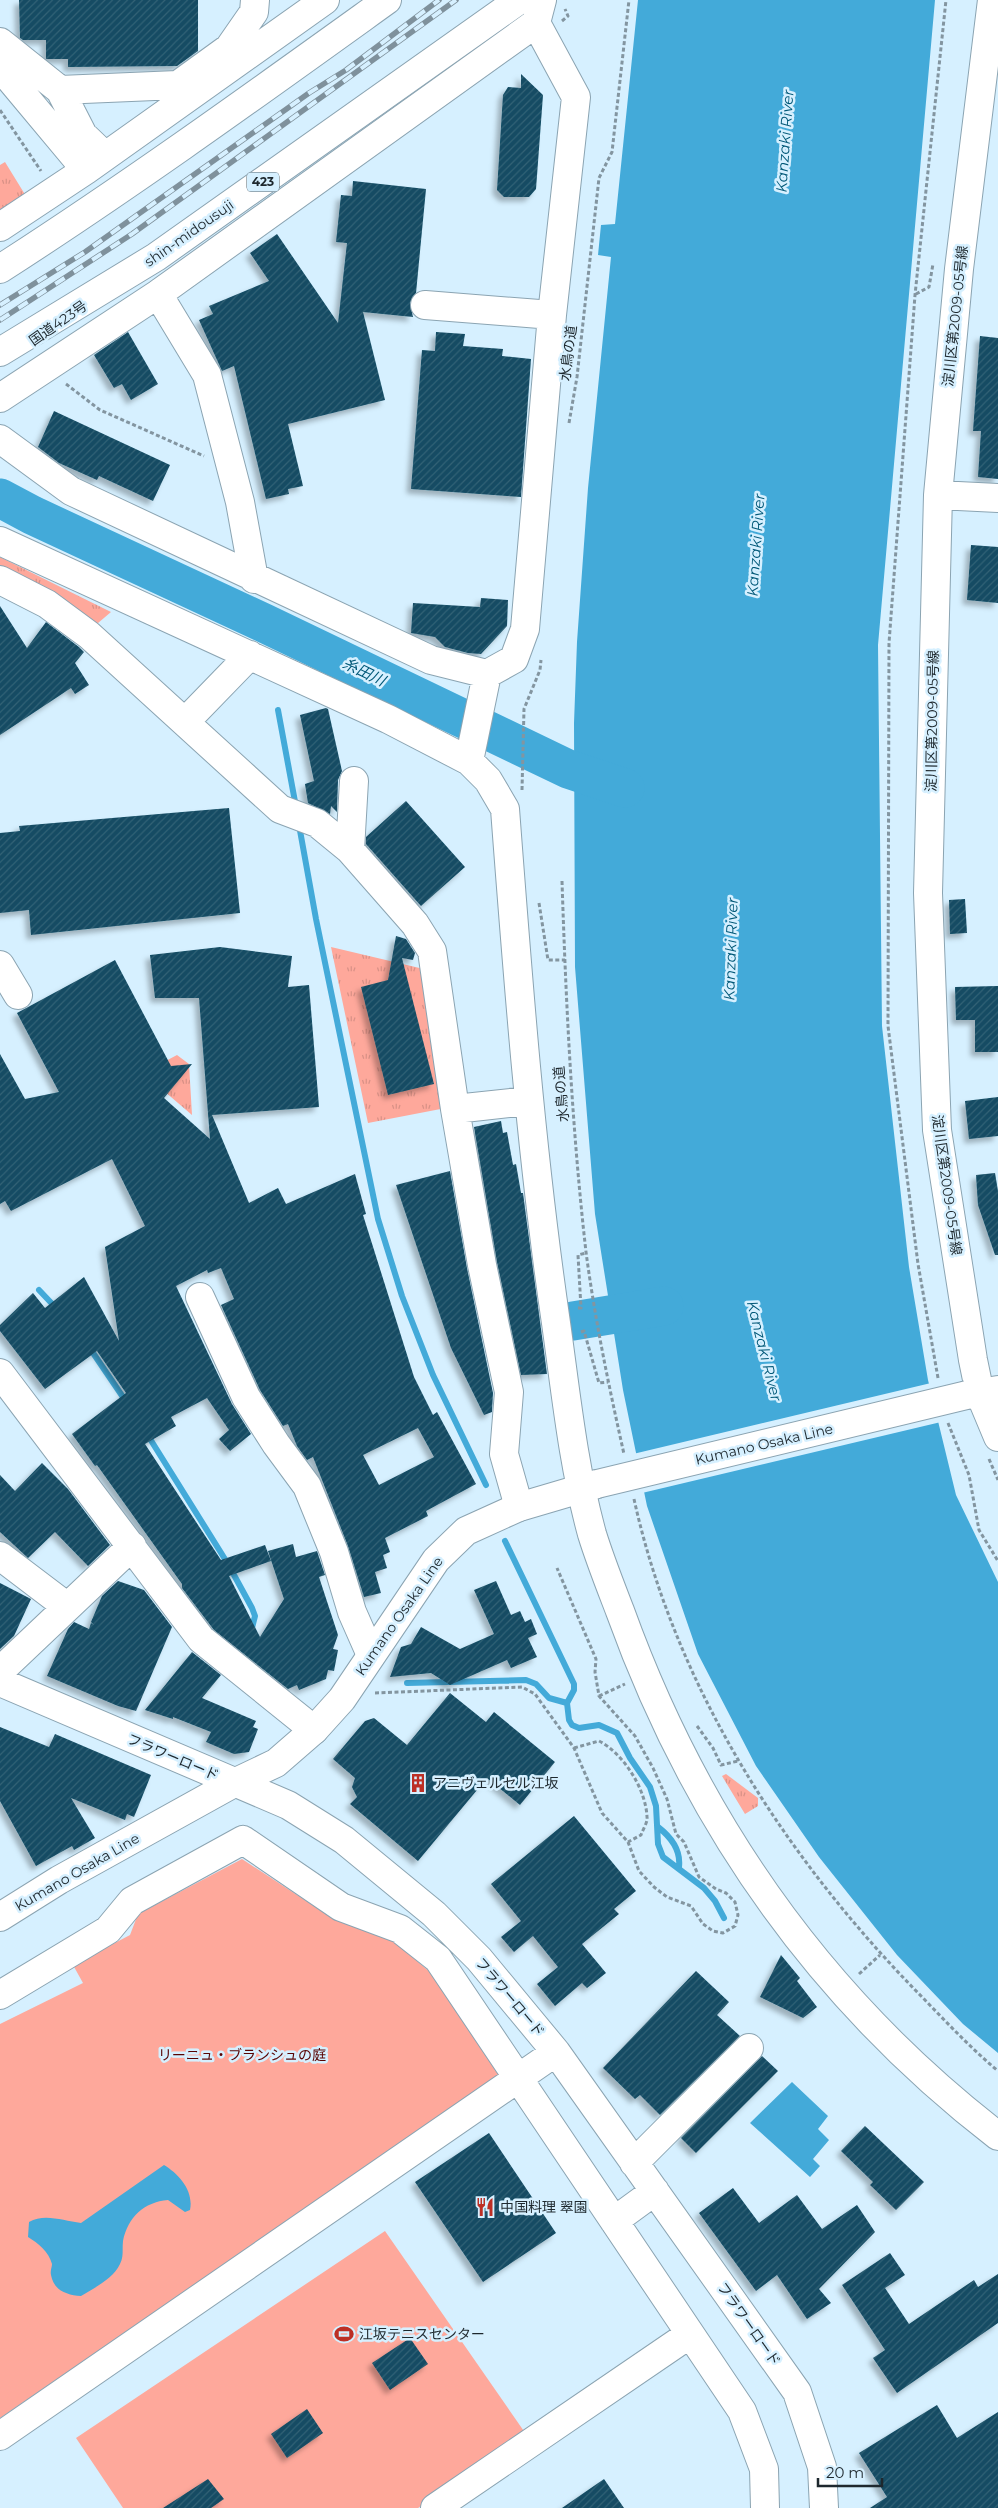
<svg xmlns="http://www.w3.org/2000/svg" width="998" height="2508" font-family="Montserrat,'Noto Sans JP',sans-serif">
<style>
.grass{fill:url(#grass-tufts)}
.garden{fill:#fea89b}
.water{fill:#43aad9}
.pier{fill:#d6f0ff}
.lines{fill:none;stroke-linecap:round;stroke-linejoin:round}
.stream{stroke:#43aad9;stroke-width:6}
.river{stroke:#43aad9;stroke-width:39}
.building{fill:url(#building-hatch);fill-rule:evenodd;filter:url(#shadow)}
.minor-casing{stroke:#8ba4b2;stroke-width:30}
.major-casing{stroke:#8ba4b2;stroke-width:30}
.highway-casing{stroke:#8ba4b2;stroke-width:30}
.path{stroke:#8395a0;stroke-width:3;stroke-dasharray:4 2.5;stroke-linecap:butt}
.minor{stroke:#fff;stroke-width:28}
.major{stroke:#fff;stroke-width:28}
.highway{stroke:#fff;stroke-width:28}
.rail-casing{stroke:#7f919c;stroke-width:5.5}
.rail{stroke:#d6f0ff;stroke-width:4;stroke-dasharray:11;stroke-linecap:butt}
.major-bridge-casing{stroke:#8ba4b2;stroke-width:30;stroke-linecap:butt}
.major-bridge{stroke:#fff;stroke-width:28}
.labels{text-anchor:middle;stroke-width:5;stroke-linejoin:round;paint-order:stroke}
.shield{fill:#d6f0ff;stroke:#55646d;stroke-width:1}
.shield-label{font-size:12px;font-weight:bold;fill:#1e282e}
.street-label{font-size:14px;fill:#1e282e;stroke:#d6f0ff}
.poi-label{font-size:14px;fill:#1e282e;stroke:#d6f0ff;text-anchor:start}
.park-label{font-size:14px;fill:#590302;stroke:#d6f0ff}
.water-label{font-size:15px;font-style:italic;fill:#015878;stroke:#d6f0ff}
</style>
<defs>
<pattern id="grass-tufts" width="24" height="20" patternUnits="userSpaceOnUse" patternTransform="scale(1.25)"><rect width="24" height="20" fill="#fea89b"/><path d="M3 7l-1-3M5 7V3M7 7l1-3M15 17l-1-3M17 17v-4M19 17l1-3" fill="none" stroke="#d99186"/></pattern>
<pattern id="building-hatch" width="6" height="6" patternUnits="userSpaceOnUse" patternTransform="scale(1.25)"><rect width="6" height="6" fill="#124b63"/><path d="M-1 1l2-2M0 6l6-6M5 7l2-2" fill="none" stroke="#346276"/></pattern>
<filter id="shadow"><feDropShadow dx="-4.5" dy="4.5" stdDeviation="2.5" flood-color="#0004"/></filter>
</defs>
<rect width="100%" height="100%" fill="#d6f0ff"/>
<path class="grass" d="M5,162l24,39 -29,17v-53z
M0,557l111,55 -20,17 -91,-57z
M331,947l97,23 23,137 -83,16z
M177,1055l12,9 3,51 -49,-42z
M726,1774l32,24v8l-13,8 -23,-38z"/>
<path class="garden" d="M242,1859l87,57 64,25 37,31 72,103 -502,343v-394l83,-41 -10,-18 57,-30 8,-21z
M385,2231l143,206 -110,71h-295l-47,-70z"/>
<path class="water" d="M638,0h297l-57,645 4,381 27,241 19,113 28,115 42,87v471l-35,-29 -66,-69 -78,-98 -63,-91 -58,-112 -51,-148 -24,-116 -28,-176 -20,-247 -1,-244 3,-81 11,-154 23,-231 -13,-2 3,-30 14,-1z
M792,2082l36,34 -10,13 11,11 -16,19 7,7 -10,11 -60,-54z
M164,2165c15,9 30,26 26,45l-5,2 -17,-12c-24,2 -40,17 -45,41 -1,9 1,15 -3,23 -7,15 -26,24 -39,32 -14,-1 -27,-5 -30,-21 -1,-4 1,-8 1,-11 -3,-12 -14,-21 -24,-27l1,-15c16,-9 34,-1 52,1z"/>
<path class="pier" d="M931,1383l10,39 -299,71 -9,-39z"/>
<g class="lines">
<path class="stream" d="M278,710l18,97
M299,825l17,94 62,300 24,77 31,79 53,110
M39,1290l18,19
M89,1347l38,56
M147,1434l81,130 24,44 3,8 -4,16
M505,1541l69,143v6l-7,13 2,17 3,5 7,3 20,-3 18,8 13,25 20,29 6,19 2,38 5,13 41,31 11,13 9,17
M407,1683l119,-3 10,4 13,14 18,5
M658,1827c13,10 23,23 21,40"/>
<path class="river" d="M0,498l32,17 232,108 304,146 57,19
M573,1321l91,-15"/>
</g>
<path class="building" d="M19,0h179v51l-21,15 -109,1v-8h-22v-19h-23l-3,-2z
M521,74l22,21 -7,94 -7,8h-25l-7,-7 6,-95 5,-8 13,1z
M353,181l73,8 -10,104 -6,10 3,14 -50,-5 22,88 -97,24 15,62 -15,3 1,5 -23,5 -32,-133 -12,5 -23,-51 14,-6 -4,-8 60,-25 -19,-28 27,-19 61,89 9,-80 -11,-1 5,-47 11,1z
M128,332l30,52 -27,16 -9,-16 -8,4 -20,-33z
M436,332l29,2 -2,12 40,3 -1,7 29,3 -10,138 -110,-8 11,-139 13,1z
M980,336l18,2v141l-20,-2 3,-46h-8z
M54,411l116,54 -17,36 -54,-25 -2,4 -38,-17 -21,-16z
M971,545l27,2v56l-31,-3z
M481,598l27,2 -1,26 -26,28 -13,-1 -23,-6 -10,-10 -24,-4 2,-30 67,4z
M0,606l27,42 19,-26 33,25 5,5 -9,11 14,22 -14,9 -4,-6 -71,47z
M326,708l2,1 14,62 -4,9 -1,32 -6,-6 -1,8 -22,-11 -3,-19 9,-3 -14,-66z
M406,801l59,66 -44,39 -55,-62v-7z
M229,808l11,105 -209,22 -2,-25 -29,3v-80l20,-2 -1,-5z
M965,899l2,34 -17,1 -1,-34z
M396,936l10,3 9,14 -2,7 -11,-2 32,126 -46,11 -27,-108 27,-7z
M220,947l72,9 -4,31 21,-2 10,122 -107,8 37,88 29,-15 8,16 69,-30 11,40 -3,1 51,162 19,38 4,-3 39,72 -50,27 2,5 -43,22 5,14 -7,3 4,13 -12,4 6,21 -17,4 -16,-51 -35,-89 -6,3 -10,-14 -9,-22 -5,2 -23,-36 -39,-85 13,-6 -13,-31 -13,5 -1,-3 -31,16 56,118 19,30 -21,17 -11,-12 10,-9 -22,-32 -36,19 5,9 -31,18 76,116 44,-15 6,16 -42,15 31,61 24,-38 -16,-48 25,-7 3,13 21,-6 8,24 -6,2 19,58 -5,14 5,1 -4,21 -6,-1 -2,9 -27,11 -2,-5 -9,4 -74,-59 -32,-42v-4l-85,-119 -2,1 -23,-32 54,-41 -29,-42 -52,38 -45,-58v-6l33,-32 12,15 39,-31 35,64 -14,-94 40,-21 -33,-67 -101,52 -6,-10 -5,3v-150l25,45 34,-7 -42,-79 98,-53 56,106 21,-2 -28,34 46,41 -11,-141h-44l-5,-43zM418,1428l16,29 -55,28 -16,-30z
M998,986v66h-23v-32h-19l-1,-33z
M998,1097v39l-29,3 -4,-38z
M501,1121l2,12 4,-1 6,33 3,-1 5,29h2l24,181 -26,1 -24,-113 -23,-135z
M450,1171l17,97 26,125 -1,19 -8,3 -33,-67 -55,-163z
M995,1173l3,18v64h-3l-17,-50 -2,-30z
M42,1463l26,26 42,56 -22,21 -33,-34 -27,26 -28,-26v-57l15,16z
M118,1581l26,9 28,37 -36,84 -18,-5 -71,-30 21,-47 6,-7 15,7 2,-6 3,2 -3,-3 11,-26z
M496,1581l15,34 9,-4 5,11 6,-3 6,15 -9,4 9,19 -26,11 -4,-8 -57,25 -19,-12 -41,4 11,-30 10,-3 10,-17 39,22 34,-15 -20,-44z
M0,1583l31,16 -17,37 -14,13z
M192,1652l29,23 -19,23 54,23 -3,6 5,2 -9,23 -15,2 -28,-12 5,-10 -38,-15v2l-28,-9z
M450,1693l36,29 8,-10 61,50 -35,43 -33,-27 -69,83 -68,-57 7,-7 -5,-10 3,-9 -22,-19 32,-38 9,-3 33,27z
M0,1727l49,20 6,-13 96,41 -17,42 -7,-3 -2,6 -54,-22 24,40 -21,12 -2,-4 -36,20 -36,-65z
M574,1816l62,75 -22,18 5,5 -37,30 24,29 -19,15 -5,-5 -27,23 -18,-22 21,-17 -25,-31 -19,16 -13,-15 20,-16 -30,-37z
M781,1955l19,23 -3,3 20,26 -14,11 -43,-21z
M696,1971l33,31 -12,13 23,21 -80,79 -20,-20 -5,4 -32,-31z
M762,2056l16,15 -82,82 -15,-15z
M865,2126l59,56 -28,28 -26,-25 3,-3 -32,-31z
M489,2133l67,100 -73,49 -68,-100z
M733,2188l26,35 38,-28 25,34 35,-24 18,27 -56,57 12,14 -24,16 -30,-44 -21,16 -57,-78z
M890,2253l15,22 -20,13 24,36 65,-44 4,7 20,-13v49l-101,70 -24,-35 12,-8 -43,-65z
M410,2338l18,26 -38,26 -18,-27z
M937,2405l20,33 41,-26v96h-128l17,-11 -28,-44z
M307,2409l16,24 -36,25 -16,-24z
M208,2479l16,20 -13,9h-48z
M604,2479l20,29h-62z"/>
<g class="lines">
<g class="minor-casing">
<path id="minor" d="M992,0l-33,269 -21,226 -10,398 9,237 36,230 7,34 18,43
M0,42l60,48 23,45 22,21
M0,67l86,103
M60,90l118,-5 51,-37 25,-36 1,-12
M0,227l86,-57 239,-170
M158,294l49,81 33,127 14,77
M425,305l127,10
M0,398l158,-104 378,-271
M0,439l71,52 360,169 56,14 27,-15 11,-30 27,-314 24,-218 -40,-74 6,-23
M938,495l60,3
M0,541l388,178 81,42 19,19 17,29c13,172 26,344 51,514 10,71 17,142 36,211 8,26 18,51 28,77 76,211 199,387 378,525
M0,580l47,24 42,31 191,174 37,14 33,27 65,74 17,27 23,158 27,156 27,127 -5,62 15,53
M185,722l65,-67
M469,761l18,-87
M350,850l4,-69
M0,965l18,30
M455,1109l73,-8
M200,1297l46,100 30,47 31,42 27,66 18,60 19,43
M0,1373l201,266 113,91
M0,1556l66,50
M0,1671l132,-125
M0,1682l288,123 56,35 90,74 45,45 77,93 241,340 25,75 2,41
M0,1995l108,-65 24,-29 111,-61 98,67 59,22 38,30 304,452 22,58 1,39
M634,2163l115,-115
M614,2221l41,-30
M0,2436l556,-384
M435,2508l255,-174"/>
</g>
<g class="major-casing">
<path id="major" d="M967,1395l31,-5
M0,1917l59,-37 175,-97 42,-20 38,-33 28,-31 94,-139 30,-29 53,-24 78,-23"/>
</g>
<g class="highway-casing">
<path id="highway" d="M0,269c132,-85 259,-177 387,-269
M0,352l156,-95 363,-257"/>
</g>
<path class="path" d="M562,21l6,-5 -3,-7
M0,110l41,61
M916,294l13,-7 4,-23
M66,384l34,26 104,46
M569,423l8,-46 22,-199 13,-26 17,-152
M522,790l2,-81 16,-39 1,-10
M562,881c4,124 10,248 24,371 9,68 23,135 38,202
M539,903l9,57h17
M578,1308h3l-3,-53 8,-2
M581,1332l3,-1 15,52 9,-1
M938,1378l-20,-114 -30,-238 1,-383 26,-348 31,-295
M948,1423l21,52 10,55 19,31
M989,1459l9,21
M634,1499c42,191 154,363 291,501 24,25 47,49 73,71
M375,1693l147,-6 13,7 39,54 28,65 26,29 11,29 15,16 13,10 24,9 12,18 10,7 10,2 12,-7 3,-11 -3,-13 -9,-9 -10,-4 -17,-12 -15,-35 -8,-8 -9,-35 -14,-31 -18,-32 -36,-40 -4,-24 1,-13 -39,-91
M599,1696l26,-12
M697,1726l16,22 8,17 17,-4
M574,1748l25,-7c24,12 47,48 48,76 1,5 -4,12 -6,18l-13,7
M859,1974l21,-19"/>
<use href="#minor" class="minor"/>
<use href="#major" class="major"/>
<use href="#highway" class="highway"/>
<g class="rail-casing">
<path id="rail" d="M0,305l85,-53 224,-159 37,-23 93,-70
M0,320l132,-86 324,-234"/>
</g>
<use href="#rail" class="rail"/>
<g class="major-bridge-casing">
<path id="major-bridge" d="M597,1484l370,-89"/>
</g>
<use href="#major-bridge" class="major-bridge"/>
</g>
<defs>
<g id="building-bare" transform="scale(1.5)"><path d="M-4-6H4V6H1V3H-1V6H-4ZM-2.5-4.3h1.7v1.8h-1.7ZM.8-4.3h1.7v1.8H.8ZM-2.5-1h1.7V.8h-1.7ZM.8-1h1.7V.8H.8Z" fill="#bc2f25" stroke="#d6f0ff" stroke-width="2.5" paint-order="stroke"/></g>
<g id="restaurant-bare" transform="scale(1.5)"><path d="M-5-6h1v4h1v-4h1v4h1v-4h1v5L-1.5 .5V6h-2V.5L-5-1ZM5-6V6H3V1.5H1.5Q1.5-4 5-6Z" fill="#bc2f25" stroke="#d6f0ff" stroke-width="2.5" paint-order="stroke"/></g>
<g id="stadium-bare" transform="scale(1.5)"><path d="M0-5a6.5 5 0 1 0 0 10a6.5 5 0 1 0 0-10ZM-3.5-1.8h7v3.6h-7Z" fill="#bc2f25" stroke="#d6f0ff" stroke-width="2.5" paint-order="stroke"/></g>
</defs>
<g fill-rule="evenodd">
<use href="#building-bare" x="418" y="1783"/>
<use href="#restaurant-bare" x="485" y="2207"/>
<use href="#stadium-bare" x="344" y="2334"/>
</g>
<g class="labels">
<rect class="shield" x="247" y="172.5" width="32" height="19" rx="4"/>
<g class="shield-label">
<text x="263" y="186">423</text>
</g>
<g class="street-label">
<text transform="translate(189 233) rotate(-35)" y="5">shin-midousuji</text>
<text transform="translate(955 316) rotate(-84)" y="5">淀川区第2009-05号線</text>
<text transform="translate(58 323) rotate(-35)" y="5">国道423号</text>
<text transform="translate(568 353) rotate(-83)" y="5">水鳥の道</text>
<text transform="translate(932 721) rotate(-89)" y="5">淀川区第2009-05号線</text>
<text transform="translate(561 1094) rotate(-95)" y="5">水鳥の道</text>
<text transform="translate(947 1185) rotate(82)" y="5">淀川区第2009-05号線</text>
<text transform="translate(764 1444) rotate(-13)" y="5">Kumano Osaka Line</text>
<text transform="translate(399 1616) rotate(-55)" y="5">Kumano Osaka Line</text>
<text transform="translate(173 1757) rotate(23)" y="5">フラワーロード</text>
<text transform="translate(77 1872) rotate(-30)" y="5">Kumano Osaka Line</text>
<text transform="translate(510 1997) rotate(50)" y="5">フラワーロード</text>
<text transform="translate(749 2324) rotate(55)" y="5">フラワーロード</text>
</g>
<g class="poi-label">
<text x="433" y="1788">アニヴェルセル江坂</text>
<text x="500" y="2212">中国料理 翠園</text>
<text x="359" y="2339">江坂テニスセンター</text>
</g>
<g class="park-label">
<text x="242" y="2060">リーニュ・ブランシュの庭</text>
</g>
<g class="water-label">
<text transform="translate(785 141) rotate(-86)" y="5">Kanzaki River</text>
<text transform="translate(756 545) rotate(-86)" y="5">Kanzaki River</text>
<text transform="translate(364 672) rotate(26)" y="5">糸田川</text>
<text transform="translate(731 949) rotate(-88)" y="5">Kanzaki River</text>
<text transform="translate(764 1351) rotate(76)" y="5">Kanzaki River</text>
</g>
</g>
<path d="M818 2478v8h64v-8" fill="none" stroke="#1e282e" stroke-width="2.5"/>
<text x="826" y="2478" font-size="15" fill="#1e282e" stroke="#d6f0ff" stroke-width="4" paint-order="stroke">20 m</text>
</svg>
